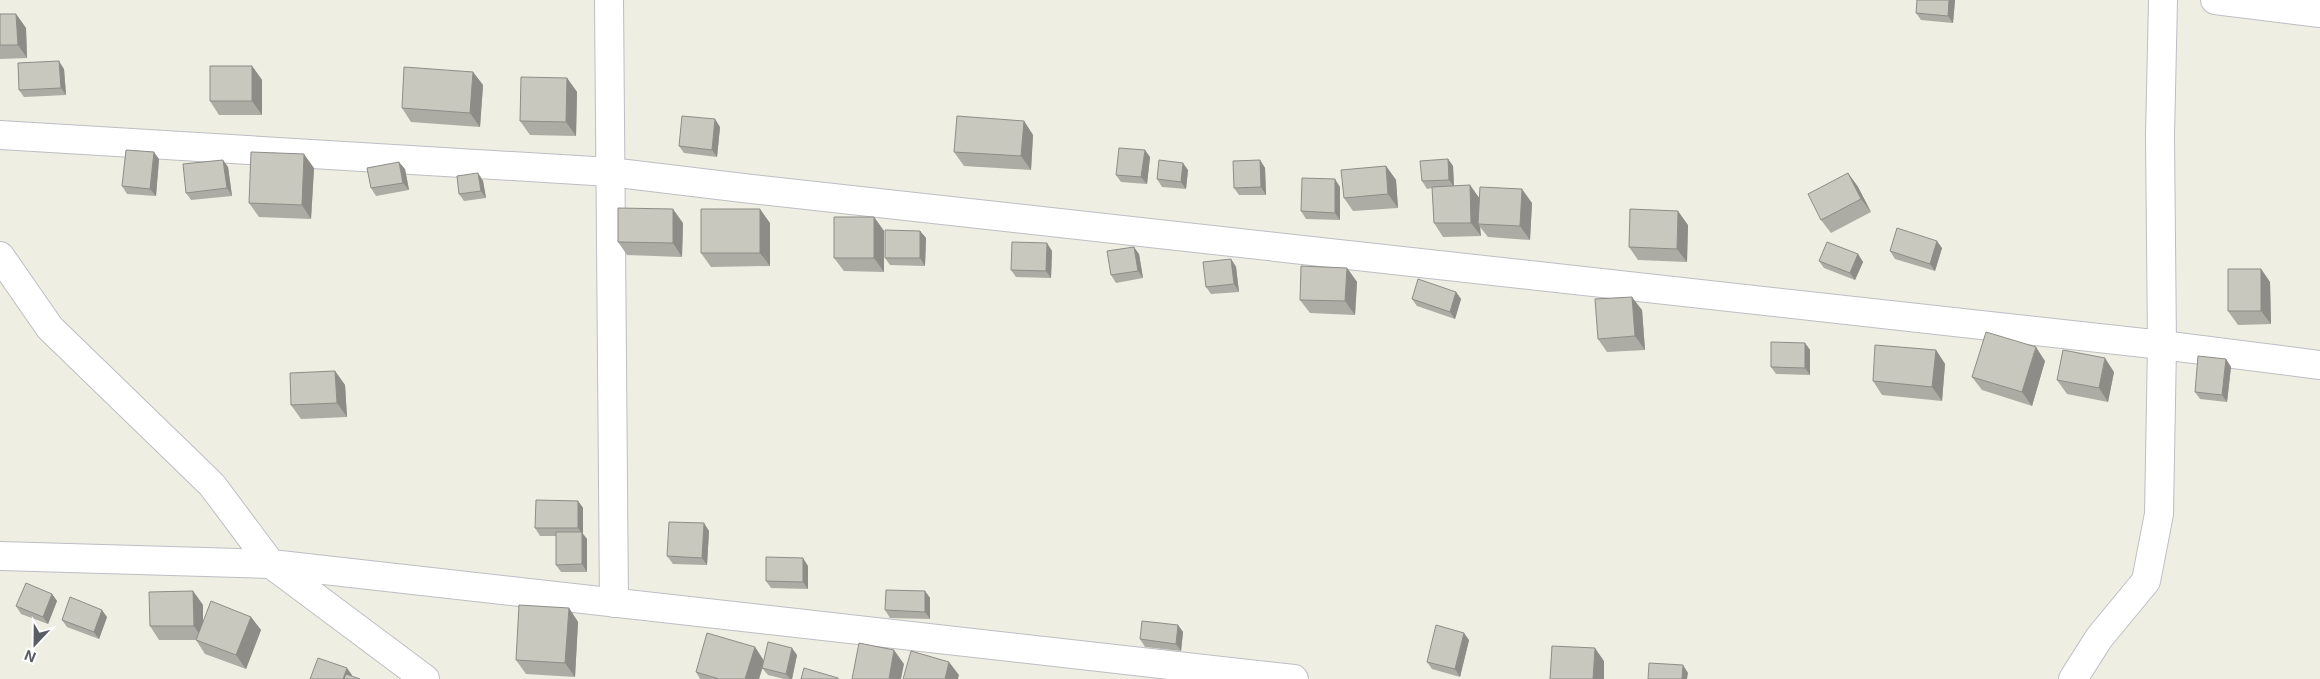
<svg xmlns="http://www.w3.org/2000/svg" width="2320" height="679" font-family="Inter,sans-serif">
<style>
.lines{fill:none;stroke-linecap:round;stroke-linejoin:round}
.street-casing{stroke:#bdbec4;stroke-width:30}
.street{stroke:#fff;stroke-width:28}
.wall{fill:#adaca4}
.shaded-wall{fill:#8d8c86}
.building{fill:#c9c8bf;stroke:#8d8c86}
</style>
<rect width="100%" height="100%" fill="#eeeee2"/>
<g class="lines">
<g class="street-casing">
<path id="street" d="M609,0l5,603
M2215,0l105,13
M0,135l610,37 133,16 1419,157 158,20
M0,256l50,72 162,157 59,79 154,115
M0,556l271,8 1023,115
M2073,679l26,-41 47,-57 13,-67 3,-169 -2,-209 3,-136"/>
</g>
<use href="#street" class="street"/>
</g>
<path class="wall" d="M1955,0l-2,23 -32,-3 -5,-7z
M0,14h16l10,14 1,30 -27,1z
M252,66l10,14v35h-43l-9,-14z
M64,69l2,26 -42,2 -5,-7z
M473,72l10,13 -3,42 -69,-5 -9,-14z
M567,78l10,14 -1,44 -46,-1 -10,-14z
M1024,121l9,14 -2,35 -67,-4 -10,-14z
M720,127l-3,30 -33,-4 -5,-7z
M1150,157l-3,27 -26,-2 -5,-7z
M159,159l-3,37 -29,-2 -5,-8z
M1448,159l5,7 1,20 16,-1 9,14 53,4 -2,37 -42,-3 -8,-10 1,9 -38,1 -9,-14 -2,-35 -5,1 -5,-8z
M1260,160l5,8 1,27h-27l-5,-7z
M1386,166l10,14 2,28 -45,3 -9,-13z
M228,167l4,29 -41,4 -5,-7z
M314,168l-3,51 -52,-2 -10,-14z
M405,169l4,21 -33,6 -5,-8z
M1188,170l-2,19 -24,-2 -5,-8z
M478,173l5,8 3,17 -22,3 -5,-7z
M1848,173l10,14 13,25 -40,21 -10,-13z
M1340,187v33l-34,-1 -5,-8z
M874,217l10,14v41l-40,-1 -10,-13z
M683,223l-1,34 -55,-2 -9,-13z
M770,223v43l-59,1 -10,-14z
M1688,225l-1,37 -49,-2 -9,-13z
M920,231l6,7 -1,28 -35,-1 -5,-7z
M1942,248l-7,23 -40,-12 -5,-8z
M1052,251l-1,27 -35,-1 -5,-7z
M1139,254l4,24 -27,5 -5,-8z
M1858,254l5,8 -8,18 -31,-12 -5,-7z
M1231,259l5,8 3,25 -28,2 -5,-7z
M1347,268l10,14 -2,33 -45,-2 -10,-13z
M2261,269l9,13 1,42 -33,1 -10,-14z
M1456,292l5,7 -6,20 -38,-13 -5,-7z
M1642,310l3,40 -38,2 -9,-13z
M1805,343l5,7v25l-34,-1 -5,-7z
M1936,350l9,14 -3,37 -60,-6 -9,-14z
M2226,359l5,8 -4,35 -27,-3 -5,-7z
M2045,361l-13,45 -50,-16 -10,-13z
M335,371l10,14 2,32 -46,2 -10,-14z
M2114,372l-6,30 -41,-8 -10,-14z
M578,501l5,7v26l4,5v33h-26l-5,-7v-29h-16l-5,-8z
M709,531l-2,34 -34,-1 -6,-8z
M808,566v23l-37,-1 -5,-7z
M193,591l10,14v16l48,-4 10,13 -15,39 -41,-15 -9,-14h-37l-9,-14z
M925,591l5,7v21l-40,-1 -5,-8z
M52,594l5,7 -9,23 -27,-10 -5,-8z
M569,608l9,14 -3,55 -49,-3 -10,-14z
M107,617l-8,22 -32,-12 -5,-7z
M1178,625l5,7 -2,19 -36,-4 -5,-8z
M1469,640l-9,37 -28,-8 -5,-7z
M755,647l9,14 33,-6 -5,24h-8l-16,-4 -6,-7 1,-1 -4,12h-59l-4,-7z"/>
<path class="shaded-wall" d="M1949,0h6l-2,23 -5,-7z
M16,14l10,14 1,30 -9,-13z
M59,61l5,8 2,26 -5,-7z
M252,66l10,14v35l-10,-14z
M473,72l10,13 -3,42 -10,-14z
M567,78l10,14 -1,44 -10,-14z
M715,119l5,8 -3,30 -5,-7z
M1024,121l9,14 -2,35 -10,-14z
M1145,150l5,7 -3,27 -6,-7z
M154,152l5,7 -3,37 -6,-7z
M304,154l10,14 -3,51 -9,-14z
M1448,159l5,7 1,21 -5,-7z
M223,160l5,7 4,29 -5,-8z
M1260,160l5,8 1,27 -5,-8z
M399,162l6,7 4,21 -6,-7z
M1183,163l5,7 -2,19 -5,-7z
M1386,166l10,14 2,28 -10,-14z
M478,173l5,8 3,17 -5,-7z
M1848,173l10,14 13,25 -10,-13z
M1335,179l5,8v33l-5,-7z
M1470,185l10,14 -2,25 2,3 1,9 -10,-13z
M1522,189l10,14 -2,37 -10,-14z
M673,209l10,14 -1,34 -9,-14z
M760,209l10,14v43l-10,-13z
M1678,211l10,14 -1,37 -10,-13z
M874,217l10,14v41l-10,-14z
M920,231l6,7 -1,28 -5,-8z
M1937,241l5,7 -7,23 -5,-7z
M1047,243l5,8 -1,27 -5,-7z
M1134,247l5,7 4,24 -5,-7z
M1858,254l5,8 -8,18 -5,-7z
M1231,259l5,8 3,25 -5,-8z
M1347,268l10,14 -2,33 -10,-14z
M2261,269l9,13 1,42 -10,-13z
M1456,292l5,7 -6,20 -5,-7z
M1632,297l10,13 3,40 -10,-14z
M1805,343l5,7v25l-5,-7z
M2036,347l9,14 -13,45 -10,-14z
M1936,350l9,14 -3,37 -10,-14z
M2105,358l9,14 -6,30 -9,-14z
M2226,359l5,8 -4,35 -5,-7z
M335,371l10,14 2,32 -10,-14z
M578,501l5,7v26l4,5v33l-5,-8v-30l-4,-6z
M704,523l5,8 -2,34 -5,-7z
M803,558l5,8v23l-5,-7z
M193,591l10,14v35l-9,-14z
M925,591l5,7v21l-5,-7z
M52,594l5,7 -9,23 -5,-7z
M569,608l9,14 -3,55 -10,-14z
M102,610l5,7 -8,22 -5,-7z
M251,617l10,13 -15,39 -10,-14z
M1178,625l5,7 -2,19 -5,-7z
M1464,633l5,7 -9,37 -5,-8z
M755,647l9,14 -5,18h-14z
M792,648l5,7 -5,24h-2l-4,-5z
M1595,648l9,13v18h-11z
M894,650l10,14 -3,15h-12z
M949,662l10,13 -1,4h-13z
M1683,665l5,8 -1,6h-5z
M347,668l5,7 -1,4h-8z"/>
<path class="building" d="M1917,0h32l-1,16 -32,-3z
M0,14h16l2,31h-18z
M59,61l2,27 -42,2 -1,-27z
M210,66h42v35h-42z
M404,67l69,5 -3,41 -68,-5z
M521,77l46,1 -1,44 -46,-1z
M682,116l33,3 -3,31 -33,-4z
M957,116l67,5 -3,35 -67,-4z
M1119,148l26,2 -4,27 -25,-2z
M126,150l28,2 -4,37 -28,-3z
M251,152l53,2 -2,51 -53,-2z
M1448,159l1,21 -27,1 -2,-20z
M223,160l4,28 -41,5 -3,-29z
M1159,160l24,3 -2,19 -24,-3z
M1260,160l1,27 -27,1 -1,-27z
M399,162l4,21 -32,5 -4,-20z
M1386,166l2,28 -44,4 -3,-28z
M478,173l3,18 -22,3 -2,-18z
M1848,173l13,26 -40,21 -13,-26z
M1302,178l33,1v34l-34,-2z
M1470,185l1,38h-37l-2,-36z
M1480,187l42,2 -2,37 -42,-2z
M618,208l55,1v34l-55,-1z
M701,209h59v44h-59z
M1630,209l48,2 -1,38 -48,-2z
M834,217h40v41h-40z
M1897,228l40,13 -7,23 -40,-13z
M885,230l35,1v27h-35z
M1012,242l35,1 -1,28 -35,-1z
M1827,242l31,12 -8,19 -31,-12z
M1134,247l4,24 -27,4 -4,-24z
M1231,259l3,25 -28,3 -3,-25z
M1301,266l46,2 -2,33 -45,-1z
M2228,269h33v42h-33z
M1418,279l38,13 -6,20 -38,-13z
M1632,297l3,39 -37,3 -3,-40z
M1986,332l50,15 -14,45 -50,-15z
M1771,342l34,1v25l-34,-1z
M1875,345l61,5 -4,37 -59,-6z
M2063,350l42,8 -6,30 -42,-8z
M2198,356l28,3 -4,36 -27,-3z
M335,371l2,32 -46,2 -1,-32z
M536,500l42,1v27h-43z
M669,522l35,1 -2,35 -35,-2z
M556,532h26v32l-26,1z
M766,557l37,1v24l-37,-1z
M26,583l26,11 -9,23 -27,-11z
M886,590l39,1v21l-40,-2z
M193,591l1,35h-44l-1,-34z
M70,597l32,13 -8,22 -32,-12z
M211,601l40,16 -15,38 -40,-15z
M519,605l50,3 -4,55 -49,-3z
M1142,621l36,4 -2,19 -36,-5z
M1436,625l28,8 -9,36 -28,-7z
M707,633l48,14 -10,32h-26l-23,-7z
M768,642l24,6 -6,26 -24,-6z
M859,643l35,7 -5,29h-37z
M1552,646l43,2 -2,31h-43z
M911,651l38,11 -4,17h-42z
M318,658l29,10 -4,11h-33z
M1649,663l34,2 -1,14h-34z
M804,668l34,10v1h-37z
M346,674l14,5h-16z"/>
<g transform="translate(35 644) rotate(202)" stroke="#ffffff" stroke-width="4" paint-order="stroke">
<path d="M0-4L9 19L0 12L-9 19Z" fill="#5b5d64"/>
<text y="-8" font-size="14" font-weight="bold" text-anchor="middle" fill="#5b5d64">N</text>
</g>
</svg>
